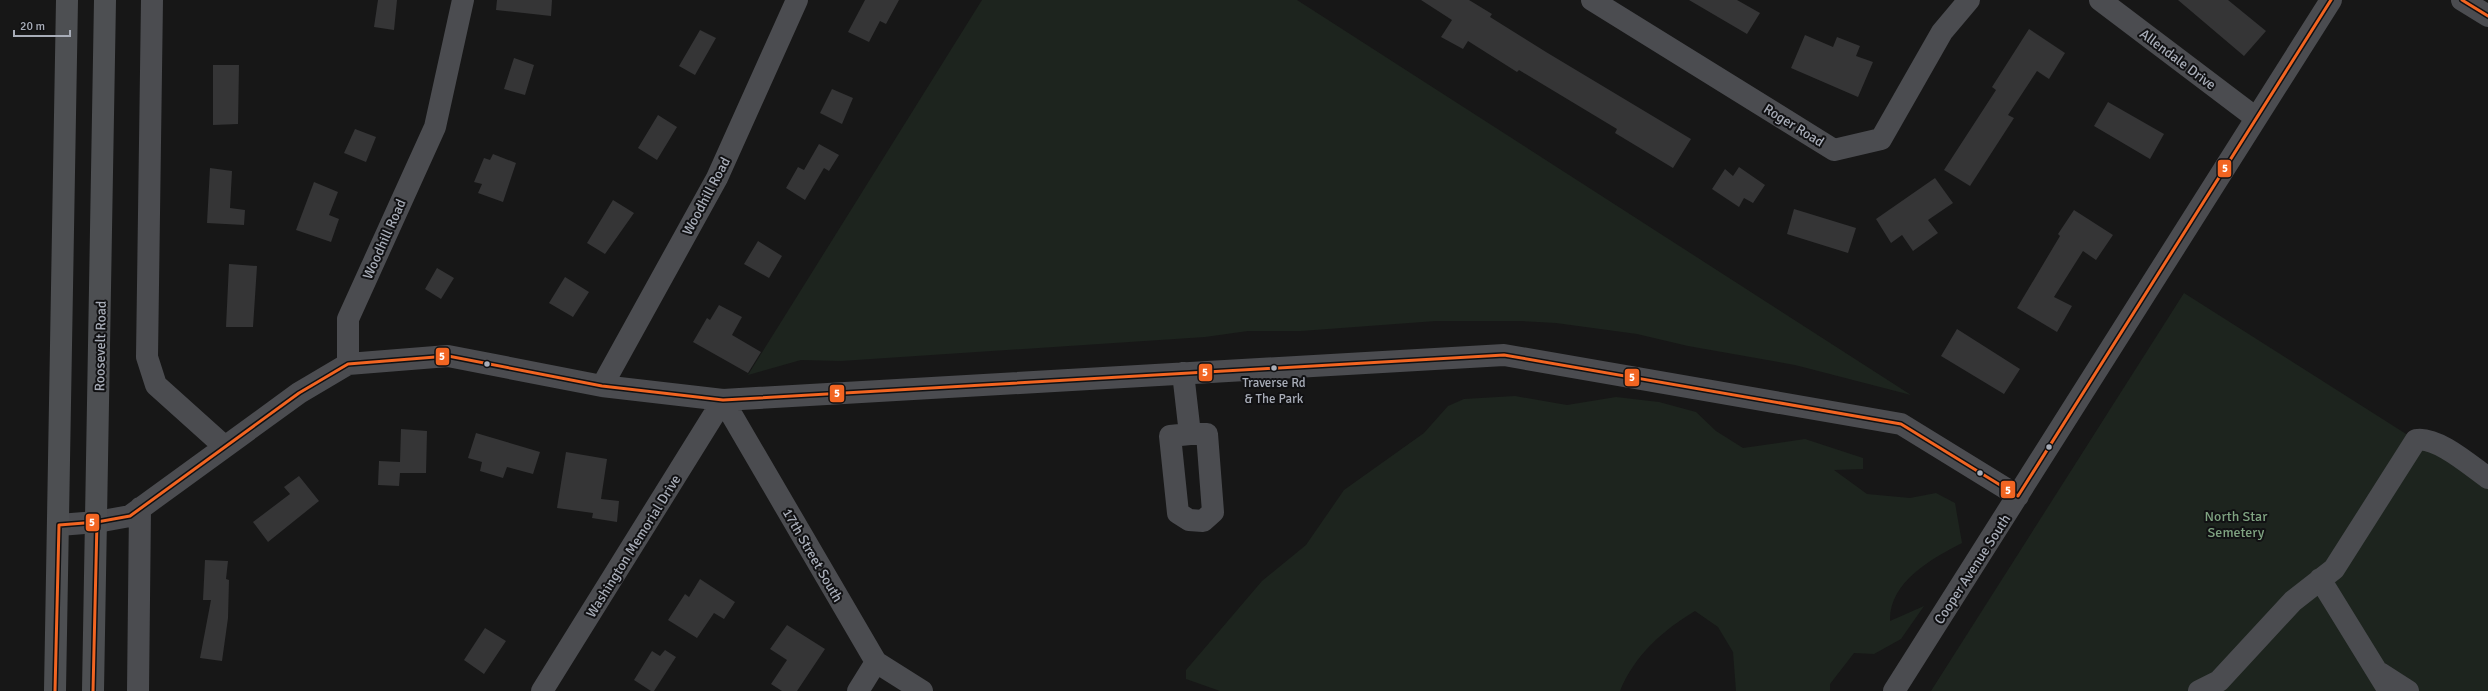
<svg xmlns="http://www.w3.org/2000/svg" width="2488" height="691" font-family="Signika,sans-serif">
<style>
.green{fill:#1d241e}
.building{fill:#353536}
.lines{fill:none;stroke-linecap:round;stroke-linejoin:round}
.minor{stroke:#4b4c50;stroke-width:22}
.major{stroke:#4d4f52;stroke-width:22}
.bus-1-casing{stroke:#111113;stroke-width:6}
.bus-1{stroke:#f26522;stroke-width:3}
.bus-dot{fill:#a8adb8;stroke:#111113;stroke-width:1.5}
.labels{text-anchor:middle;stroke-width:4;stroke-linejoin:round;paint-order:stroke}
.bus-label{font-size:13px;fill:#a8adb8;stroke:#111113}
.street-label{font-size:14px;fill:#a8adb8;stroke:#111113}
.park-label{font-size:14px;fill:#7fa381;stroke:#111113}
.line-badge{stroke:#111113;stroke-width:1.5}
.badge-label{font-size:11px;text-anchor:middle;font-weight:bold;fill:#fff}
</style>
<rect width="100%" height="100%" fill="#171717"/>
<path class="green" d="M982,0h315l614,395 -116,-30 -107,-19 -51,-12 -81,-11 -36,-2h-84l-135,10h-53l-43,6 -364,24 -40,-1 -53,15z
M2184,293l304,193v205h-557z
M1515,396l52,9 49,-8 43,5 37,10 20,19 27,17 62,-9 58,19v11l-29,1 33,24 43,4 26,-5 19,10 7,40c-31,16 -73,39 -72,78l34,-15 -23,33 -27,15 -20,-1 -24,31v7h-94l-3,-39 -15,-25 -23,-16c-32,19 -61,45 -75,80h-400l-34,-12v-9l76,-89 44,-36 38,-55 80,-57 24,-27 16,-7z"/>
<path class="building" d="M378,0h19l-3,30 -20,-3z
M497,0h55l-1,16 -55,-6z
M865,0h34l-13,24 -6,-3 -11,21 -21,-10z
M1421,0h48l23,14 -2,3 56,35 145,87 -18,29 -58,-35 2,-4 -98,-59 -2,2 -49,-31 -5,8 -22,-12 11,-17z
M1689,0h48l23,13 -13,21z
M2178,0h50l38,31 -22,25z
M2029,29l36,24 -16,26 -12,-8 -29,44 6,3 -44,68 -26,-16 52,-80 -4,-3z
M700,30l16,8 -21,37 -16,-9z
M1805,35l28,12 4,-10 23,9 -4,10 17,6 -15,35 -67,-29z
M514,58l20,7 -9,30 -21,-6z
M213,65h26l-1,59 -25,1z
M832,89l21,9 -11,26 -22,-11z
M2108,102l56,32 -14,25 -56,-33z
M658,115l19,12 -20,33 -19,-12z
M355,129l21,8 -10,25 -22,-9z
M819,144l20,11 -10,16 -5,-3 -19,32 -19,-12 12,-21 6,3z
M493,154l23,9 -13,39 -25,-9 4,-9 -8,-2 10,-24 6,2z
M1739,167l26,18 -12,18 -9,-5 -5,9 -27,-18 13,-20 8,7z
M210,168l22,3 -2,37 15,2 -1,15 -37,-2z
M1935,178l18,25 -25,17 10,13 -25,18 -11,-16 -11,8 -15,-24z
M314,182l24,10 -9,23 10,4 -8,23 -35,-12z
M613,200l21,13 -29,41 -18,-11z
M1794,209l62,19 -8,25 -61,-19z
M2074,210l39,25 -17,25 -13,-9 -29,46 18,9 -15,26 -40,-24 43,-72 -2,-2z
M758,241l24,15 -13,22 -25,-14z
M229,264l28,2 -4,61h-27z
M437,268l17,10 -13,21 -16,-10z
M565,277l24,15 -16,25 -24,-14z
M719,305l23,12 -10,18 29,17 -13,21 -55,-31 14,-24 3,2z
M1957,329l63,40 -16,25 -63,-38z
M401,429l26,2 -1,42h-26l-1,13 -21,-1 1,-24 21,1z
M476,433l64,19 -7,22 -26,-7 -4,11 -23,-7 2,-9 -14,-4z
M566,452l41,7 -6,40 18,2 -2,21 -25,-4 1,-5 -36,-5z
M299,476l20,25 -51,41 -15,-20 37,-28 -6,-7z
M205,560l23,1 -2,18 3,1 -1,38 -6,43 -22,-3 11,-58h-8z
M700,579l35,23 -11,17 -10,-6 -17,25 -29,-18 17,-26 4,3z
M787,625l38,24 -28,42h-15l-11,-7 16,-24 -17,-11z
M485,628l21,13 -22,33 -20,-14z
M665,650l11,7 -22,34h-3l-17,-11 18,-29 8,5z"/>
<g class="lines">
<path class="minor" d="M152,0l-5,357 9,28 69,62
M1592,0l242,150 47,-11 61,-107 27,-32
M2100,0l156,118
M2462,0l26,16
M348,364v-45l87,-192 28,-127
M1183,373l7,61h17l6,78 -10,9 -14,-1 -11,-7 -8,-77 20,-2
M602,386l115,-208 80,-178
M59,525l38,-3 33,-6 169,-123 49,-29 100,-8 154,30 121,14 781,-45 397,69 117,72
M2320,579l69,112
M2380,673l28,18
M138,691l2,-183
M542,691l181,-291 153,262 46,29
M858,691l18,-29
M1894,691l437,-691
M2199,691l20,-10 74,-80 41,-32 82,-129c21,-4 55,26 72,38"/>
<path class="major" d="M55,691l12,-691
M93,691l12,-691"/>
<g class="bus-1-casing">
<path id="bus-1" d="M2462,0l26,16
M55,691l4,-166 38,-3 33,-6 169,-123 49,-29 100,-8 154,30 121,14 781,-45 397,69 117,72 313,-496
M93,691l4,-169"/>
</g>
<use href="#bus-1" class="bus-1"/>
</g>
<g class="bus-dot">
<circle cx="487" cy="364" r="3.5"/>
<circle cx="1274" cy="368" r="3.5"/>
<circle cx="2049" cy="447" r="3.5"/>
<circle cx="1980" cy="473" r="3.5"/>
</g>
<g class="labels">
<g class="bus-label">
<text x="1274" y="387">Traverse Rd<tspan x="1274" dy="16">&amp; The Park</tspan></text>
</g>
<g class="street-label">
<text transform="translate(2178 59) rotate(37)" y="5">Allendale Drive</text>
<text transform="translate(1794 125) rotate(32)" y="5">Roger Road</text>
<text transform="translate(706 196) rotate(-62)" y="5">Woodhill Road</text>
<text transform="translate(384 239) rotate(-66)" y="5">Woodhill Road</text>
<text transform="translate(100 346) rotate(-89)" y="5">Roosevelt Road</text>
<text transform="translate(633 546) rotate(-58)" y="5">Washington Memorial Drive</text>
<text transform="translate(813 555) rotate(60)" y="5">17th Street South</text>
<text transform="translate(1972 569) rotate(-57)" y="5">Cooper Avenue South</text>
</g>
<g class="park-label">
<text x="2236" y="521">North Star<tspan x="2236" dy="16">Semetery</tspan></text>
</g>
</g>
<g class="line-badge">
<rect x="2217" y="159" width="15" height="19" rx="4" fill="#f26522"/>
<rect x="435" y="347" width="15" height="19" rx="4" fill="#f26522"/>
<rect x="1198" y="363" width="15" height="19" rx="4" fill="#f26522"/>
<rect x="1624" y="368" width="16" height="19" rx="4" fill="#f26522"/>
<rect x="829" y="384" width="16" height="19" rx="4" fill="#f26522"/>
<rect x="2000" y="480" width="16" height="19" rx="4" fill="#f26522"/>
<rect x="85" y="513" width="15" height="19" rx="4" fill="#f26522"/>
</g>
<g class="badge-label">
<text x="2225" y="172">5</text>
<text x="442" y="360">5</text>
<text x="1205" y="376">5</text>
<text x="1632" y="381">5</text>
<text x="837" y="397">5</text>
<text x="2008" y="494">5</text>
<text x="92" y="526">5</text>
</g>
<path d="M14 30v6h56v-6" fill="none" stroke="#a8adb8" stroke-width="2"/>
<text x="20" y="30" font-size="12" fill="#a8adb8" stroke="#111113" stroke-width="3" paint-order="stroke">20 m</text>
</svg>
